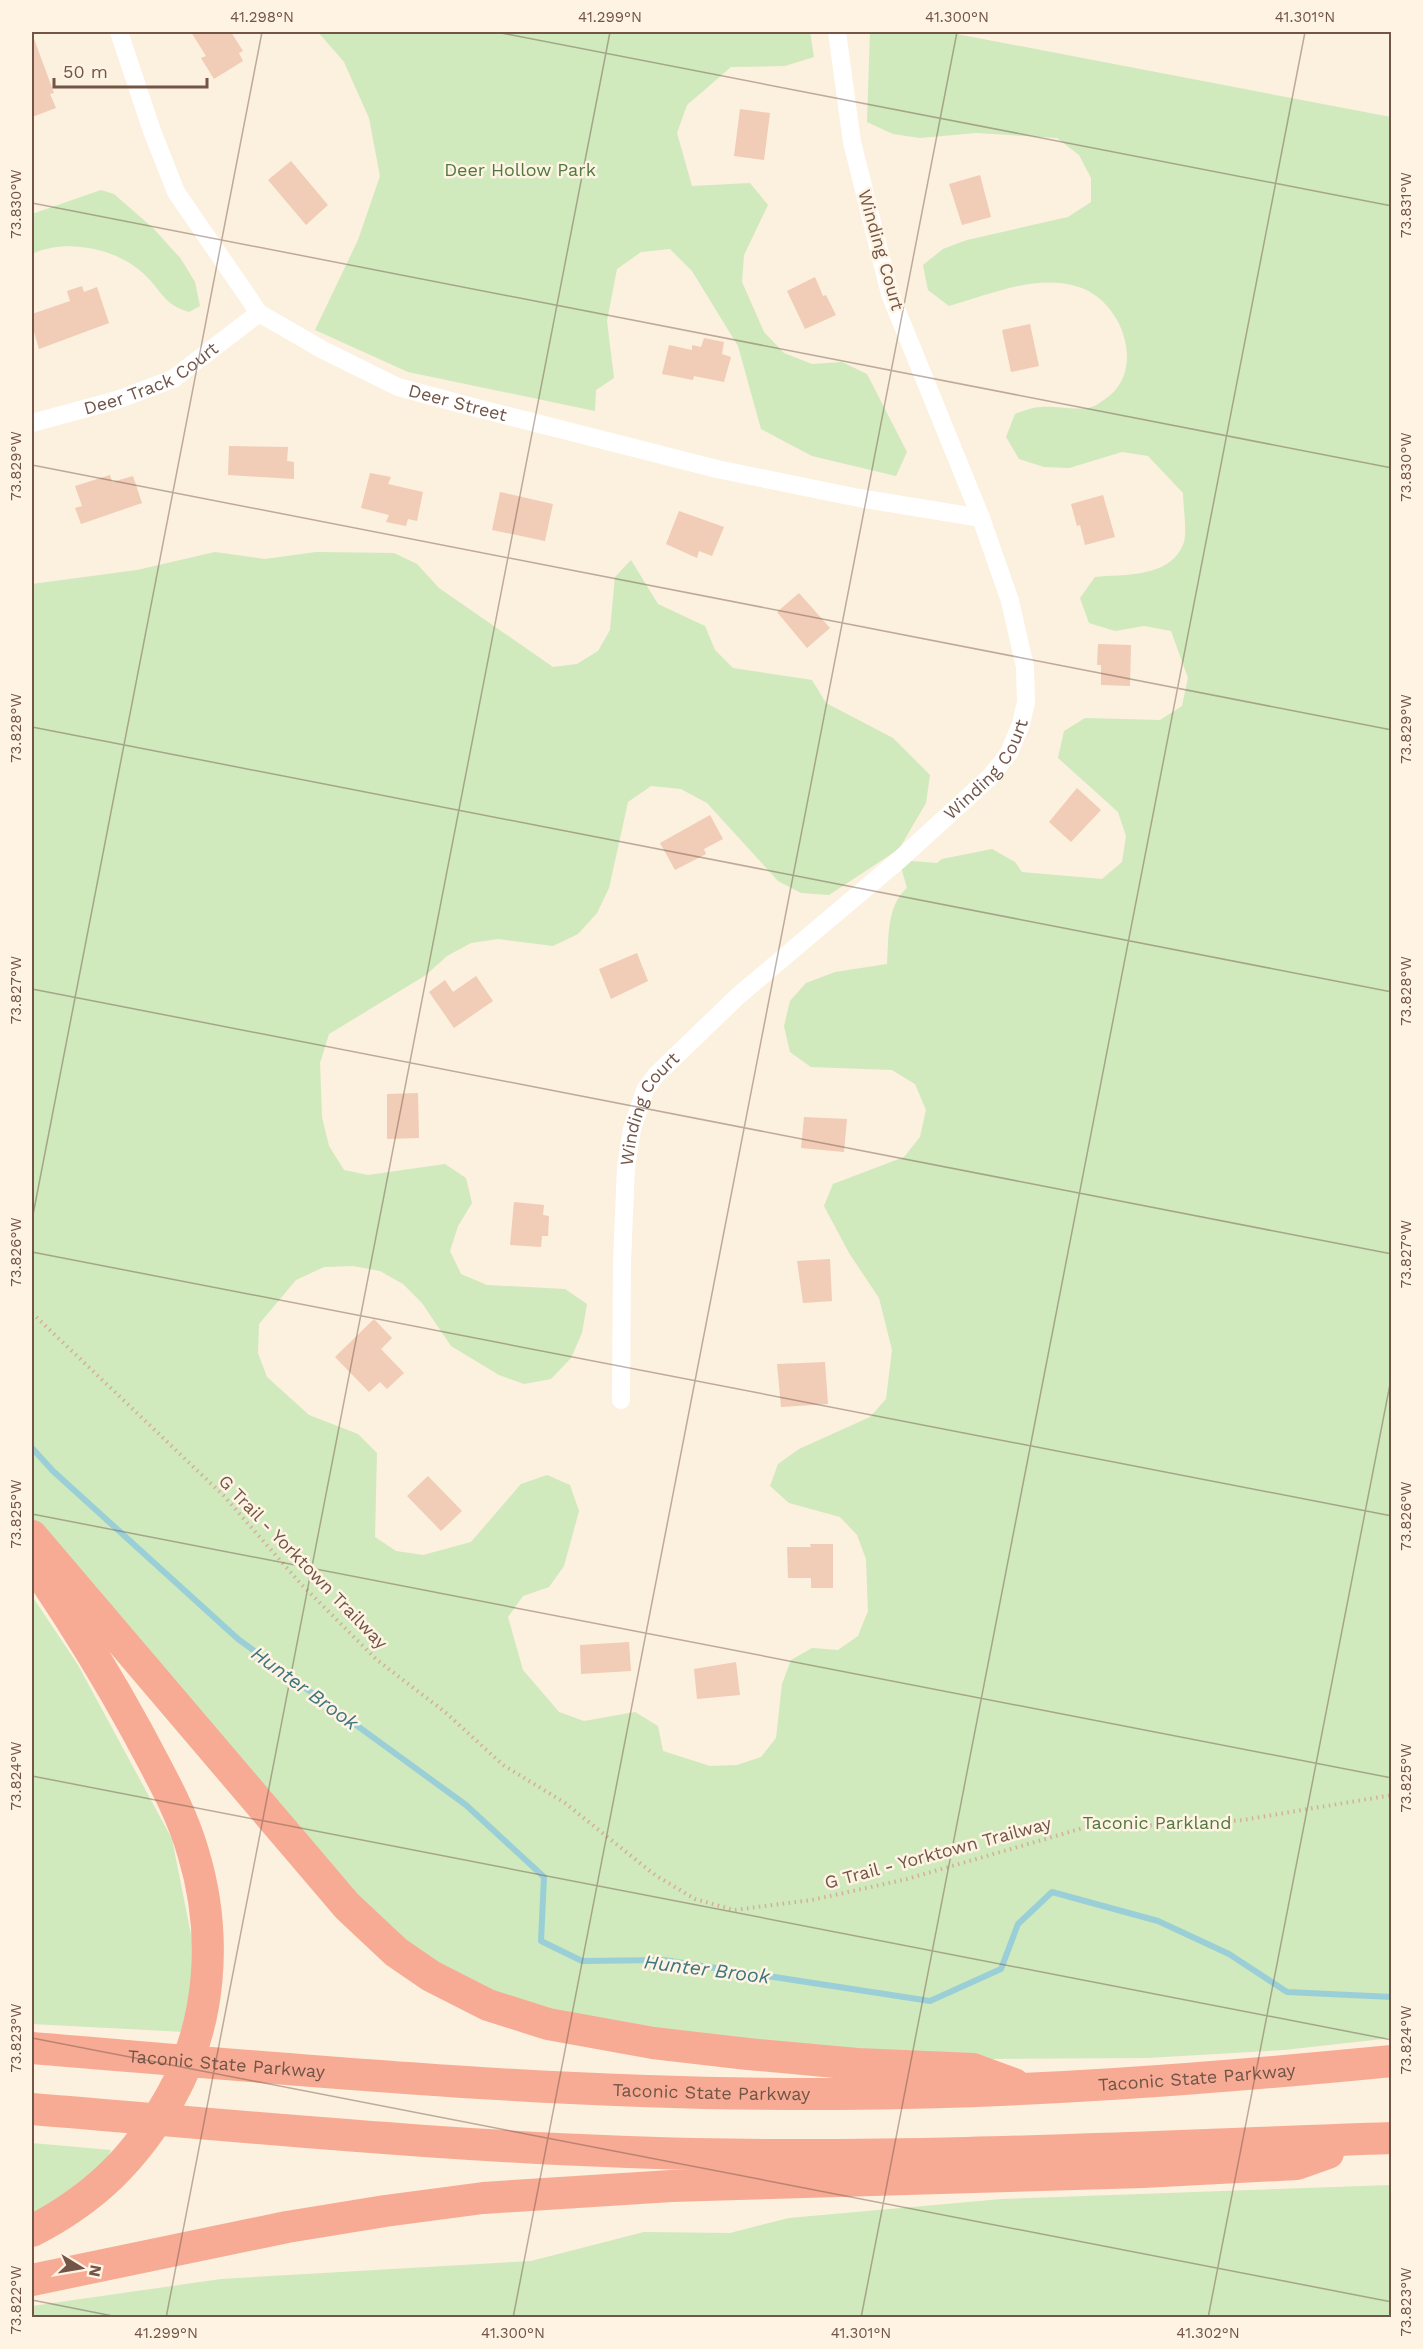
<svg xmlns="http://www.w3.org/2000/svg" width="1423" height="2349" font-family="'Work Sans',sans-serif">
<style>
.green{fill:#d0e9bd}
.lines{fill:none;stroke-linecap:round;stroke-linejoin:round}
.stream{stroke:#9acfd7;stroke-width:6}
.building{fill:#f1ccb6}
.path{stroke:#d6af9a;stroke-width:4;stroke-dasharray:1.5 4.5;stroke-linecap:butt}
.minor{stroke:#fff;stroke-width:18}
.motorway{stroke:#f7ab94;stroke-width:32}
.ticks{fill:none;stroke:#725547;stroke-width:1.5;stroke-opacity:0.45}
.labels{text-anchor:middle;stroke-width:5;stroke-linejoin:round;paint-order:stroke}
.park-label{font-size:18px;fill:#51783f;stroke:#fff4e4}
.street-label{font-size:18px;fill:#725547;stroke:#fff4e4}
.water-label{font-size:20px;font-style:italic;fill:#3e767f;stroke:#fff4e4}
.neatline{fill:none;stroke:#725547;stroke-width:2}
.ticks-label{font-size:15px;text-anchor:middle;fill:#725547}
</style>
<rect width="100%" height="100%" fill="#fcf0de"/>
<path class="green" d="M318,32h492l4,25 -29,9 -54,1 -44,38 -10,28 15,53 58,-3 18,22 -24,50 -2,27 22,50 20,21 28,11 30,-2 25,12 40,78 -11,24 -84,-20 -51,-27 -23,-83 -46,-75 -22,-22 -29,3 -24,17 -10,52 7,57 -18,12 -1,21 -187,-39 -93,-42 43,-90 22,-64 -11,-58 -25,-56z
M870,32h76l445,85v1921l-107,12 -137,8 -159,1 -81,-3 -310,-31 -83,-21 -116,-62 -366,-419v-939l105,-14 78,-18 50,7 51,-7 78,1 23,11 22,24 114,79 24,-3 21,-13 12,-21 5,-53 16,-17 27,44 47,22 10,24 18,18 79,12 14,23 67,35 37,37 -4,28 -27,46 -70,46 -28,-2 -23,-12 -71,-78 -26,-14 -30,-3 -23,16 -19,86 -12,25 -19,21 -25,12 -55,-7 -27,4 -24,13 -21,19 -97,59 -9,29 2,54 7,29 15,24 24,5 77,-11 21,14 6,25 -14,23 -8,25 11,23 26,11 78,4 22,15 -5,29 -11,25 -20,21 -27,5 -25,-9 -48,-29 -29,-43 -19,-19 -23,-13 -27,-5 -29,1 -28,13 -37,44 -1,29 9,24 42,38 49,19 19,19 -2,84 21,14 27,4 48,-13 50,-58 26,-9 23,10 9,26 -15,55 -15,21 -26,9 -15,21 15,53 36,42 25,9 51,-9 23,14 5,25 47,15 27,-1 24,-8 15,-19 6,-54 9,-24 21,-12 26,2 20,-14 10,-25 -2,-52 -9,-24 -17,-18 -51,-14 -19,-17 8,-22 21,-15 71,-32 16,-18 6,-49 -13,-52 -30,-45 -25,-47 9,-22 71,-27 16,-20 6,-27 -11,-26 -23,-14 -81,-3 -21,-15 -6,-26 6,-25 16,-18 29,-11 52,-8c2,-25 -1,-58 20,-76l-8,-28 38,3 5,-4 50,-10 23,13 7,10 80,7 20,-17 4,-26 -8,-24 -60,-54 6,-27 21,-13 75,2 22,-14 6,-28 -17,-47 -27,-5 -29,5 -26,-8 -9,-25 15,-21c30,-3 74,1 88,-32 5,-10 0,-40 0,-52l-35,-37 -26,-4 -53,16 -25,-1 -25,-8 -13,-22 9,-23c8,-3 18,-7 27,-7 13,-1 38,4 50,0 4,-1 8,-5 12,-7 44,-28 19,-99 -25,-113 -42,-14 -90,8 -130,19l-21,-16 -5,-25 20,-16 24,-9 101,-23 23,-15v-24l-12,-23 -22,-17 -81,-5 -56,5 -27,-4 -26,-12z
M101,190l13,4 40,35 27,30 14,23 5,24 -11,6c-25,-7 -27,-21 -45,-38 -27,-26 -79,-36 -112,-20v-40z
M32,1596l46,69 94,174 26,131 -13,62 -153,-8z
M32,2143l79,7 -11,25 -68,41z
M1391,2185v132h-1359v-11l189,-27 310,-18 113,-29 86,1 59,-15 213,-19z"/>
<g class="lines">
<path class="stream" d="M32,1448l21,23 185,168 228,166 78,72 -3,64 41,20 82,-1 266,41 71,-32 17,-45 34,-32 106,29 71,33 58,38 105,5"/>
</g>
<path class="building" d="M191,32h40l12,19 -4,2 4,8 -29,18 -13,-21 5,-2z
M33,36l21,57 -4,1 6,14 -24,9v-80z
M740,109l30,4 -6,47 -30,-4z
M291,161l37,44 -22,20 -38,-45z
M980,175l11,42 -29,8 -13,-41z
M815,277l8,19 3,-1 10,20 -31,14 -18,-38z
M82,286l2,6 13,-5 12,36 -70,26 -7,-24v-11l38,-13 -3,-10z
M1030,324l9,42 -28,6 -9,-42z
M704,338l20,4 -2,12 9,3 -7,25 -30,-6 -1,4 -31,-6 7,-29 23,5v-5l9,2z
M229,446l59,1 -1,14 7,1v17l-66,-4z
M370,473l21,4 -3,7 35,8 -6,29 -9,-2 -2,7 -20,-4 3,-7 -28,-7z
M110,475l2,7 21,-6 9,27 -61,21 -6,-16 7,-2 -7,-20z
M500,492l53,12 -8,37 -53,-11z
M1103,495l12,42 -30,8 -5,-20 -3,1 -6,-22z
M679,511l45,16 -12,29 -13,-5 -2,7 -31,-14z
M799,593l31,35 -23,20 -30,-36z
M1098,644l33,1 -1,41 -29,-1v-20h-4z
M1077,788l24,22 -30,32 -22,-20z
M710,815l13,24 -19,10 2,5 -31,16 -15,-27z
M637,953l11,28 -37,18 -12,-30z
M476,976l17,25 -39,27 -25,-36 16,-12 8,12z
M418,1093l1,45 -32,1v-45z
M804,1117l43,2 -3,33 -43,-4z
M514,1202l30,3 -1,10 6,1 -1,20h-6l-1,11 -31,-2z
M830,1259l2,42 -29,2 -6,-42z
M374,1319l18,19 -11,11 23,24 -17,16 -7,-7 -11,10 -34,-35z
M825,1362l3,42 -47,3 -4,-43z
M428,1476l34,35 -21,20 -34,-35z
M810,1544h23v44h-22v-10h-23l-1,-31h24z
M629,1642l2,29 -50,3 -1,-29z
M736,1662l4,33 -43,4 -3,-30z"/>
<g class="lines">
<path class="path" d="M32,1313l191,182 77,88 77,77 68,52 58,53 62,38 90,72 40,24 39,11 78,-10 95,-21 190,-55 78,2 68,-6 149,-25"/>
<g class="minor">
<path id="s1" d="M119,32l33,99 24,61 83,121 64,37 75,37 71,19 248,63 142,29 122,20"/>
<path id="s2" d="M32,423l85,-23 56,-21 86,-66"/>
<path id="s3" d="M621,1400l1,-139 4,-94 6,-38 13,-39 11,-15 82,-79 161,-136 91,-83 19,-24 12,-29 5,-22 -1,-35 -15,-66 -29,-83 -91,-224 -38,-152 -15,-110"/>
</g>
<g class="motorway">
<path d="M32,1536l315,370 49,46 35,24 57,29 60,19 105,19 95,11 109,10 116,5 41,15"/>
<path id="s4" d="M32,2048c268,22 536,48 806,46 185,-1 369,-15 554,-33"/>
<path d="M32,2109c220,18 440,40 662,45 232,5 465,-8 698,-16"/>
<path d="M32,2231c62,-32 103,-72 138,-133 42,-74 48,-164 23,-246 -12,-42 -35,-81 -55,-119 -30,-55 -62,-107 -97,-159"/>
<path d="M32,2280l255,-53 98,-16 98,-13 188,-12 472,-14 154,-8 31,-11"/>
</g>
</g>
<path class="ticks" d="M496,32l896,174M32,203l1360,265M32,465l1360,265M32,727l1360,265M32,989l1360,265M32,1220l230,-1188M32,1252l1360,264M32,1514l1360,264M32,1776l1360,264M32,2038l1360,264M32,2300l91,18M166,2318l444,-2286M513,2318l444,-2286M861,2318l444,-2286M1208,2318l184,-944"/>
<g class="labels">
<g class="park-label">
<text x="520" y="176">Deer Hollow Park</text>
<text x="1157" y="1829">Taconic Parkland</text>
</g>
<g class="street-label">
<text transform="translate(881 250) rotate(74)" y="6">Winding Court</text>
<text dy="6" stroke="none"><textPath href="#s2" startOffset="128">Deer Track Court</textPath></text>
<text dy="6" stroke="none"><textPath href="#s1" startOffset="536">Deer Street</textPath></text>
<text dy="6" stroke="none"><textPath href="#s3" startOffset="783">Winding Court</textPath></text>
<text dy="6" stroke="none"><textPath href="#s3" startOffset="297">Winding Court</textPath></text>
<text transform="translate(303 1562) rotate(46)" y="6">G Trail - Yorktown Trailway</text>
<text transform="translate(938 1853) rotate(-15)" y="6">G Trail - Yorktown Trailway</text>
<text dy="6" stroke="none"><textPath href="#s4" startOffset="195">Taconic State Parkway</textPath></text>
<text dy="6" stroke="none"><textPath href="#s4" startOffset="1167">Taconic State Parkway</textPath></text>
<text dy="6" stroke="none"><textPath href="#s4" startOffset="681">Taconic State Parkway</textPath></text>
</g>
<g class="water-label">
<text transform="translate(305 1688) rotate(36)" y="7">Hunter Brook</text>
<text transform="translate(707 1969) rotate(7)" y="7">Hunter Brook</text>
</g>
</g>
<rect width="1423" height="2349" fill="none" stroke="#fff4e4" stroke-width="66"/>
<g transform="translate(81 2268) rotate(101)" stroke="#fff4e4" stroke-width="4.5" paint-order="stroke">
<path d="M0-4.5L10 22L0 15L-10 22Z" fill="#725547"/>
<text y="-9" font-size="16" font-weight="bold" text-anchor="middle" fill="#725547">N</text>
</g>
<path d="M54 78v9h153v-9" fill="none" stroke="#725547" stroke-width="3"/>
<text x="63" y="78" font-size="18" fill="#725547" stroke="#fff4e4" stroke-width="4.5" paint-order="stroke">50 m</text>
<rect x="33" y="33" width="1357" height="2283" class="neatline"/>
<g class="ticks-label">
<text x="262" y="22">41.298°N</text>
<text x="610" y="22">41.299°N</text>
<text x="957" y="22">41.300°N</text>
<text x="1305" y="22">41.301°N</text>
<text transform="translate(16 204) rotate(-90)" y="5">73.830°W</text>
<text transform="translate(1406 205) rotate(-90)" y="5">73.831°W</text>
<text transform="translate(16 466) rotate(-90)" y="5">73.829°W</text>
<text transform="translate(1406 467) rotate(-90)" y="5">73.830°W</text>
<text transform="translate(16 728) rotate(-90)" y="5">73.828°W</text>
<text transform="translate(1406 729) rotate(-90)" y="5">73.829°W</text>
<text transform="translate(16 990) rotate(-90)" y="5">73.827°W</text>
<text transform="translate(1406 991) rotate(-90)" y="5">73.828°W</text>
<text transform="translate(16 1252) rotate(-90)" y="5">73.826°W</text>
<text transform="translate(1406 1254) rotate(-90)" y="5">73.827°W</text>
<text transform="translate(16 1514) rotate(-90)" y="5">73.825°W</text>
<text transform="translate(1406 1516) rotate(-90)" y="5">73.826°W</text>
<text transform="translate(16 1776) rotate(-90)" y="5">73.824°W</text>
<text transform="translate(1406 1778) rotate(-90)" y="5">73.825°W</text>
<text transform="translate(16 2038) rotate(-90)" y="5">73.823°W</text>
<text transform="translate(1406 2040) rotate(-90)" y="5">73.824°W</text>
<text transform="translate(16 2300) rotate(-90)" y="5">73.822°W</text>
<text transform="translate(1406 2302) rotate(-90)" y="5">73.823°W</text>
<text x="166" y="2338">41.299°N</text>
<text x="513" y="2338">41.300°N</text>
<text x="861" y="2338">41.301°N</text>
<text x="1208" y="2338">41.302°N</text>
</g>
</svg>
